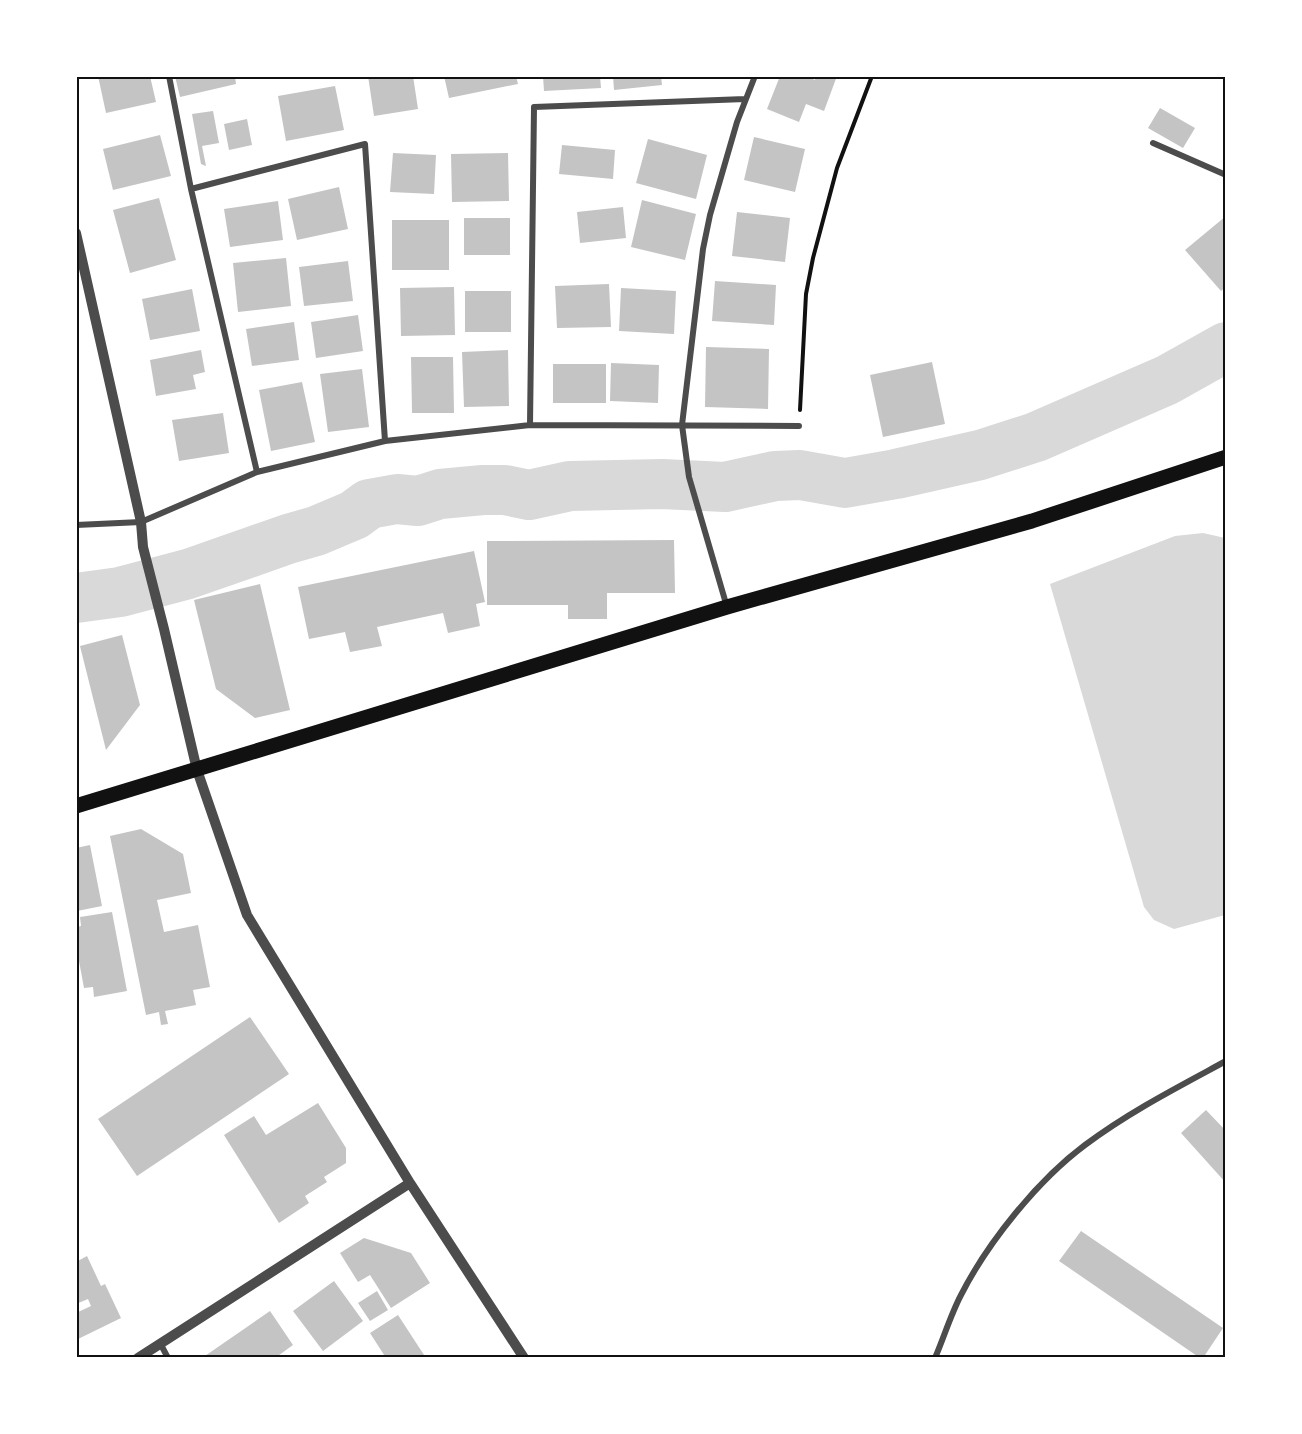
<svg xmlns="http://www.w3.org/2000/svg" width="1302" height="1434" font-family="'Exo 2',sans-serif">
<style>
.water{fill:#d9d9d9}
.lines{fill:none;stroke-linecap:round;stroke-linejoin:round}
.river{stroke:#d9d9d9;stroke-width:50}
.building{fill:#c4c4c4}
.path{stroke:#111;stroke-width:4}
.minor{stroke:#4c4c4c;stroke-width:6}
.tertiary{stroke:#4c4c4c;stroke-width:10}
.primary{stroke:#111;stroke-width:15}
.neatline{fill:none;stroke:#111;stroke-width:2}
</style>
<rect width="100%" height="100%" fill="#fff"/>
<path class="water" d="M1203,533l22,5v377l-51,14 -20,-9 -10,-13 -94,-323 125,-48z"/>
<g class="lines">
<path class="river" d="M76,598l44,-6 68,-18 100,-35 28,-8 38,-16 15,-11 28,-5 21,2 22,-7 43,-4h22l24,5 41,-9 92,-2 63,3 50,-11 25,-1 45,8 51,-9 84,-19 56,-18 131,-57 59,-33"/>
</g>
<path class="building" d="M98,76h52l6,26 -50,11z
M175,76h60l1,8 -56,13z
M368,76h45l5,33 -44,7z
M444,76h72l2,8 -69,14z
M543,76h57l1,12 -57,3z
M613,76h48l1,9 -48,5z
M780,76h26l9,4 1,-4h21l-13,35 -18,-7 -7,18 -32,-13z
M335,86l9,44 -58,11 -8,-45z
M1160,108l35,20 -12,20 -35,-20z
M213,111l6,32 -17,3 4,20 -5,-2 -9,-50z
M247,119l5,26 -23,5 -5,-26z
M160,135l11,41 -58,14 -10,-41z
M754,137l51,12 -10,43 -51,-12z
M648,139l59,16 -11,44 -60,-16z
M562,145l53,5 -2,29 -54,-5z
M393,153l43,2 -2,39 -44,-2z
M508,153l1,48 -57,1 -1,-48z
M339,187l9,42 -51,11 -9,-41z
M159,198l17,62 -46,13 -17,-63z
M642,200l54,14 -11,46 -54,-13z
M278,201l5,39 -53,7 -6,-38z
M623,207l3,31 -46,5 -3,-31z
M737,212l53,6 -5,44 -53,-6z
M1226,216v71l-5,4 -36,-41z
M464,218h46v37h-46z
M392,220h57v50h-57z
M286,258l5,48 -53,6 -5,-49z
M348,261l5,40 -49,5 -5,-39z
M715,281l61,4 -2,40 -62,-4z
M609,284l2,43 -54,1 -2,-42z
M454,287l1,48 -54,1 -1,-48z
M621,288l55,3 -2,43 -55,-3z
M192,289l8,42 -50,9 -8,-41z
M465,291h46v41h-46z
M358,315l5,36 -47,7 -5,-36z
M294,322l5,38 -47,6 -6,-37z
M706,347l63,2 -1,60 -63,-2z
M201,350l4,22 -12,3 3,14 -40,7 -6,-36z
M508,350l1,56 -45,1 -2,-55z
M411,357h42l1,56h-42z
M932,362l13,62 -62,13 -13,-62z
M611,363l48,2 -1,38 -48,-2z
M553,364h53v39h-53z
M362,369l7,58 -41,5 -8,-58z
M302,382l13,60 -44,9 -12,-61z
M223,413l6,40 -50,8 -7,-41z
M674,540l1,53h-68v26h-39v-14h-81v-64z
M474,551l11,51 -9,2 4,22 -32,7 -5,-20 -66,14 5,19 -32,6 -5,-20 -36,7 -11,-52z
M260,584l30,126 -35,8 -39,-29 -22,-89z
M122,635l18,70 -34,45 -26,-104z
M141,829l42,25 8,39 -34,7 7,32 34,-7 12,62 -17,3 3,15 -31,6 3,13 -7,1 -2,-13 -13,3 -36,-179z
M90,845l12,61 -25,5 -1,-63z
M112,912l15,79 -33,6 -1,-10 -9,1 -8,-43v-18l5,-1 -1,-9z
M250,1017l39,57 -152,102 -39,-57z
M318,1103l28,45v15l-22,14 3,5 -22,14 4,7 -30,20 -55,-88 30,-19 12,19z
M1206,1110l20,21v52l-45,-50z
M1081,1231l142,97 -20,30h-3l-141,-97z
M364,1238l47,15 19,30 -39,25 -21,-33 -12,7 -18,-29z
M87,1256l14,30 4,-2 16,34 -45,22v-27l15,-7 -3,-7 -12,5v-42z
M334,1281l29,40 -40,30 -30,-40z
M377,1291l11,19 -18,11 -12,-18z
M270,1311l23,34 -18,13h-73z
M398,1315l28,43h-40l-16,-25z"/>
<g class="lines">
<path class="path" d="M800,410l6,-116 7,-36 24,-90 35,-92"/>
<path class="minor" d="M169,76l22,113 66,283
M1153,143l73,32
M191,189l174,-45 20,297
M530,425l4,-318 211,-8
M76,525l65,-3 116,-50 128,-31 145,-16 269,1
M727,607l-38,-130 -7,-52 21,-176 7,-34 27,-93 18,-46
M160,1343l8,15
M935,1358c9,-21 16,-44 26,-63 27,-53 77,-115 124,-150 44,-33 93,-58 141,-84"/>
<path class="tertiary" d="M76,233l65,289 2,25 21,82 33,141 50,145 163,268 114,175
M138,1358l272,-175"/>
<path class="primary" d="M76,806l651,-199 305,-86 194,-64"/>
</g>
<rect width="1302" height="1434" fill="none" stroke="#ffffff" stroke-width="156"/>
<rect x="78" y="78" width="1146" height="1278" class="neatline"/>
</svg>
